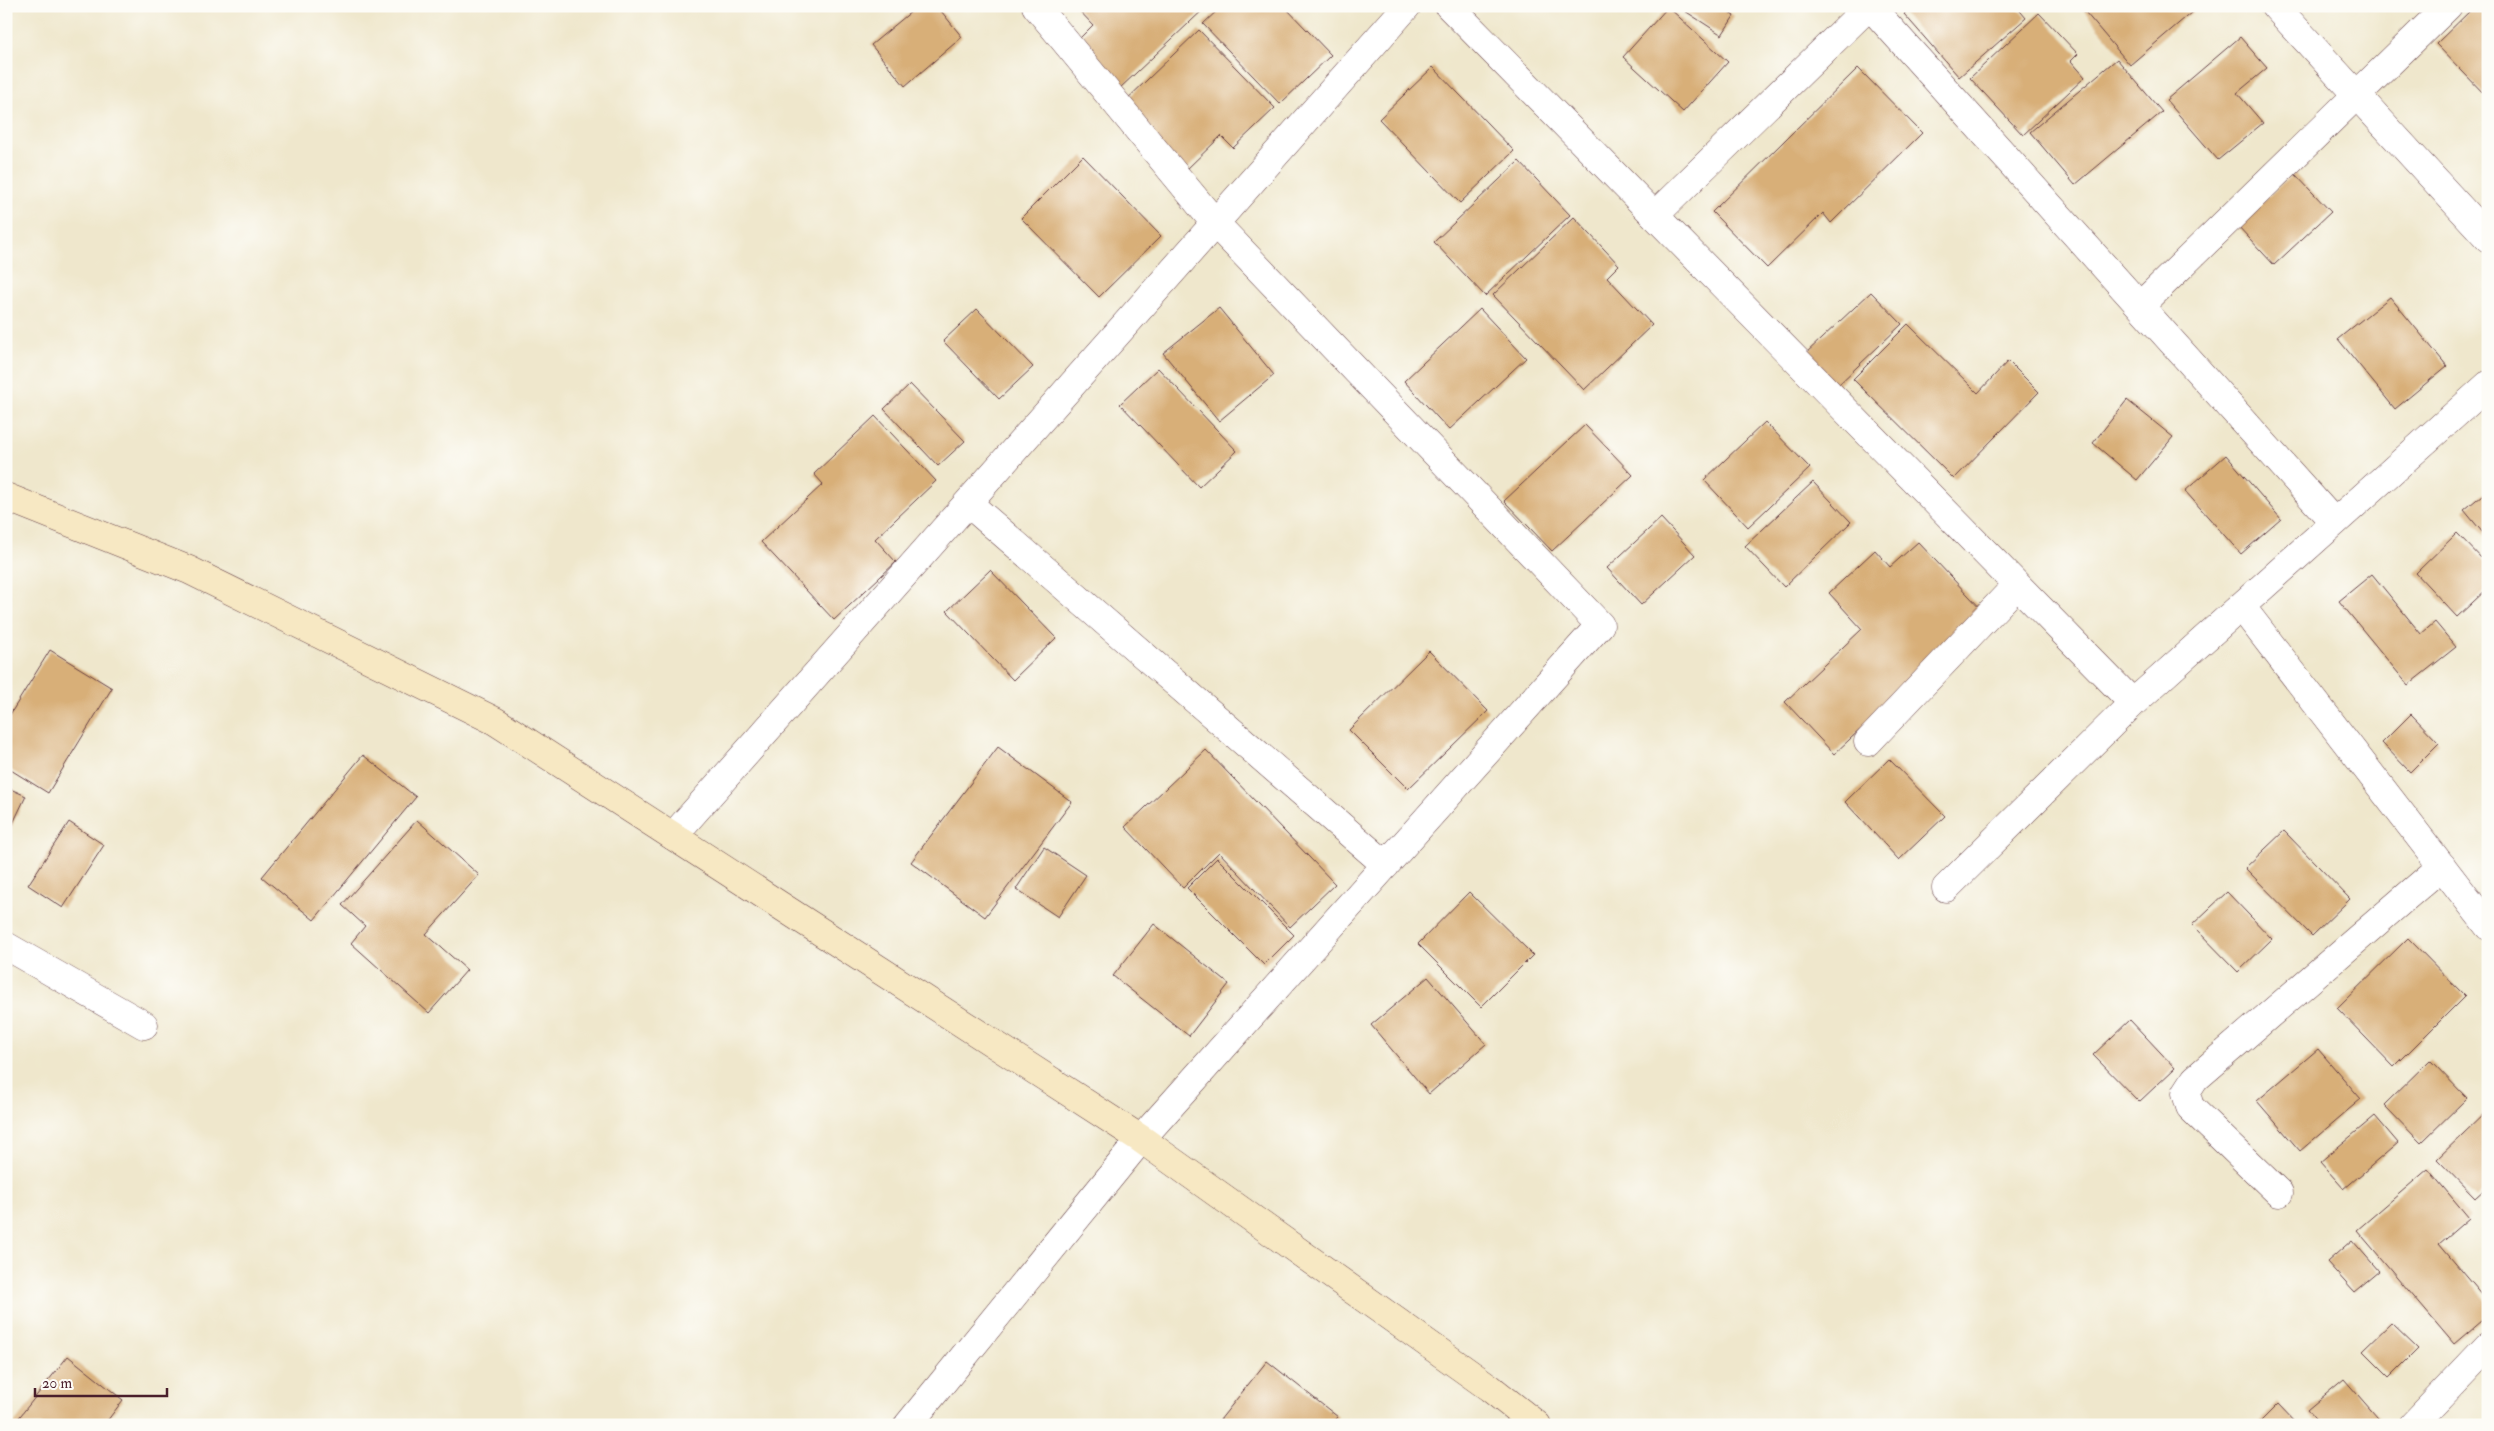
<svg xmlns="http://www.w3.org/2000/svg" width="2494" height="1431" font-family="'IM FELL Double Pica',serif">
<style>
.building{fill:#d8af78}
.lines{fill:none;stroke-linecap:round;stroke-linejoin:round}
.street-casing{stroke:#633d43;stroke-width:29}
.secondary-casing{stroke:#633d43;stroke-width:29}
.street{stroke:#fff;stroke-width:28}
.secondary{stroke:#f7e8c3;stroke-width:28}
</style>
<rect width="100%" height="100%" fill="#fdfcf7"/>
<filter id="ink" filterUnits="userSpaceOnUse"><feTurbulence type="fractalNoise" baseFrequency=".02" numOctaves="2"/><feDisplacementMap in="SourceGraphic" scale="10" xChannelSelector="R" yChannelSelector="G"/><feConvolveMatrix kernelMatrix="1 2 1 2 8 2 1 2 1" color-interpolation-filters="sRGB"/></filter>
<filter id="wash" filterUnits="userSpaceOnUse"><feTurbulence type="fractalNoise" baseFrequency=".0096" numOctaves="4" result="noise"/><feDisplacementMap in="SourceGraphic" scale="20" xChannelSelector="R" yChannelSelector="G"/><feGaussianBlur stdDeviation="1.12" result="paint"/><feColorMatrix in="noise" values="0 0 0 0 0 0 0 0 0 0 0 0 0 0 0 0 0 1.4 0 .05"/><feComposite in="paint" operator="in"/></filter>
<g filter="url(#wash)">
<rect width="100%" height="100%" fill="#efe7cc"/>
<g id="blocks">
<path class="building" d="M918,6h19l25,31 -57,49 -34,-41z
M1075,6h132l-88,83 -44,-46 18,-18z
M1222,6h62l47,49 -51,49 -77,-80z
M1688,6h31l15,10 -12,19 -37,-24z
M1912,6h104l10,12 -67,59 -55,-63z
M2080,6h119l-69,59z
M2475,6h13v92l-52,-54z
M1668,7l60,55 -45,50 -60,-55z
M2039,13l39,41 -7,7 14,16 -62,58 -53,-57z
M1199,30l76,78 -42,40 -12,-12 -36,35 -64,-66z
M2240,37l27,31 -30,25 26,30 -45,37 -52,-60z
M2117,59l45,53 -87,73 -45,-53z
M1433,67l81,84 -54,52 -81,-84z
M1858,68l64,65 -91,90 -8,-10 -56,55 -55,-56z
M1083,156l78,80 -62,61 -78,-79z
M1519,161l51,54 -85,81 -51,-54z
M2294,173l37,39 -57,53 -37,-40z
M1574,217l45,48 -12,12 45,48 -68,65 -91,-95z
M1871,292l31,32 -66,63 -31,-33z
M2390,297l57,69 -52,43 -57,-70z
M1219,308l55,67 -55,46 -56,-68z
M977,309l56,58 -34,32 -56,-58z
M1480,309l46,49 -77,72 -45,-49z
M1908,324l70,69 30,-32 31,31 -85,87 -101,-100z
M1158,368l79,83 -38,36 -79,-83z
M910,384l55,57 -27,25 -54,-57z
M2127,400l46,37 -36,43 -44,-37z
M875,416l61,65 -61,58 21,23 -62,58 -73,-78 62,-58 -9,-10z
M1765,422l45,46 -62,59 -44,-47z
M1585,425l48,50 -81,76 -48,-50z
M2226,455l55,64 -40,35 -56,-63z
M1813,482l38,40 -67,65 -39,-41z
M2488,490v49l-24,-29z
M1661,518l34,37 -54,50 -34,-37z
M2457,533l31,32v23l-31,29 -41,-44z
M1918,542l67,71 -151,141 -49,-52 77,-73 -33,-36 46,-43 15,17z
M990,570l66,68 -43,42 -66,-69z
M2372,574l49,60 14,-12 21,25 -48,38 -69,-84z
M50,650l62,38 -64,105 -42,-26v-46z
M1429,651l59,60 -80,78 -59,-59z
M2411,714l28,29 -29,29 -28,-29z
M998,747l74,55 -87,115 -74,-55z
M1206,750l129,134 -45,43 -71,-75 -36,36 -58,-61z
M363,755l53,42 -102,123 -52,-43z
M1889,759l56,57 -46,44 -54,-58z
M6,787l20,9 -20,42z
M417,820l62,55 -53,59 41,36 -38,43 -78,-70 14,-17 -23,-21z
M69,822l35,23 -41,63 -35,-23z
M2284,831l66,68 -38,37 -67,-68z
M1044,847l42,28 -28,42 -42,-28z
M1217,858l77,77 -30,30 -77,-77z
M1469,892l64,63 -52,52 -63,-63z
M2227,892l45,47 -34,33 -46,-47z
M1154,924l75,60 -40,52 -76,-60z
M2408,938l57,58 -71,71 -57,-59z
M1428,977l58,67 -57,50 -58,-69z
M2130,1020l45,48 -36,34 -46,-47z
M2318,1049l43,50 -61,52 -43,-50z
M2430,1060l37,38 -46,45 -37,-38z
M2488,1110v76l-13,12 -38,-39z
M2375,1116l23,27 -54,46 -24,-27z
M2428,1169l41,49 -30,26 49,58v13l-34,29 -97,-114z
M2352,1240l27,31 -25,21 -27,-30z
M2391,1323l27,26 -28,28 -27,-27z
M68,1356l55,44 -19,25h-91z
M1267,1361l71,56 -7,8h-115z
M2344,1379l40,46h-64l-13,-15z
M2278,1404l20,21h-41z"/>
</g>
</g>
<g filter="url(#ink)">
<use href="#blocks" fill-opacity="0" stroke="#633d43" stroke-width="1"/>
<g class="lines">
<g class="street-casing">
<path id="street" d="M1449,6l684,697 355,-318
M1870,6l464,516
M2275,6l213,232
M1655,215l214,-209
M2140,306l308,-300
M968,503l418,362
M2241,606l247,320
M1868,742l149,-157
M673,836l734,-830
M1946,888l187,-185
M6,946l138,79
M2279,1193l-89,-86 -4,-14 9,-14 247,-213
M908,1425l233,-286 459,-514 -385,-402 -179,-217
M2413,1425l75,-79"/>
</g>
<g class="secondary-casing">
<path id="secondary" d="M6,497l183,73 306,151 646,418 349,249 47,37"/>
</g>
<use href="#street" class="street"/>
<use href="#secondary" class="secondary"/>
</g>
</g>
<rect width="2494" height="1431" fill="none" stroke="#fdfcf7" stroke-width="25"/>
<path d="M35 1388v8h132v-8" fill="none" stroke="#4a1f2b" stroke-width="2.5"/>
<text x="42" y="1388" font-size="15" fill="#4a1f2b" stroke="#fdfcf7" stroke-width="4" paint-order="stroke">20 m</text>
</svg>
